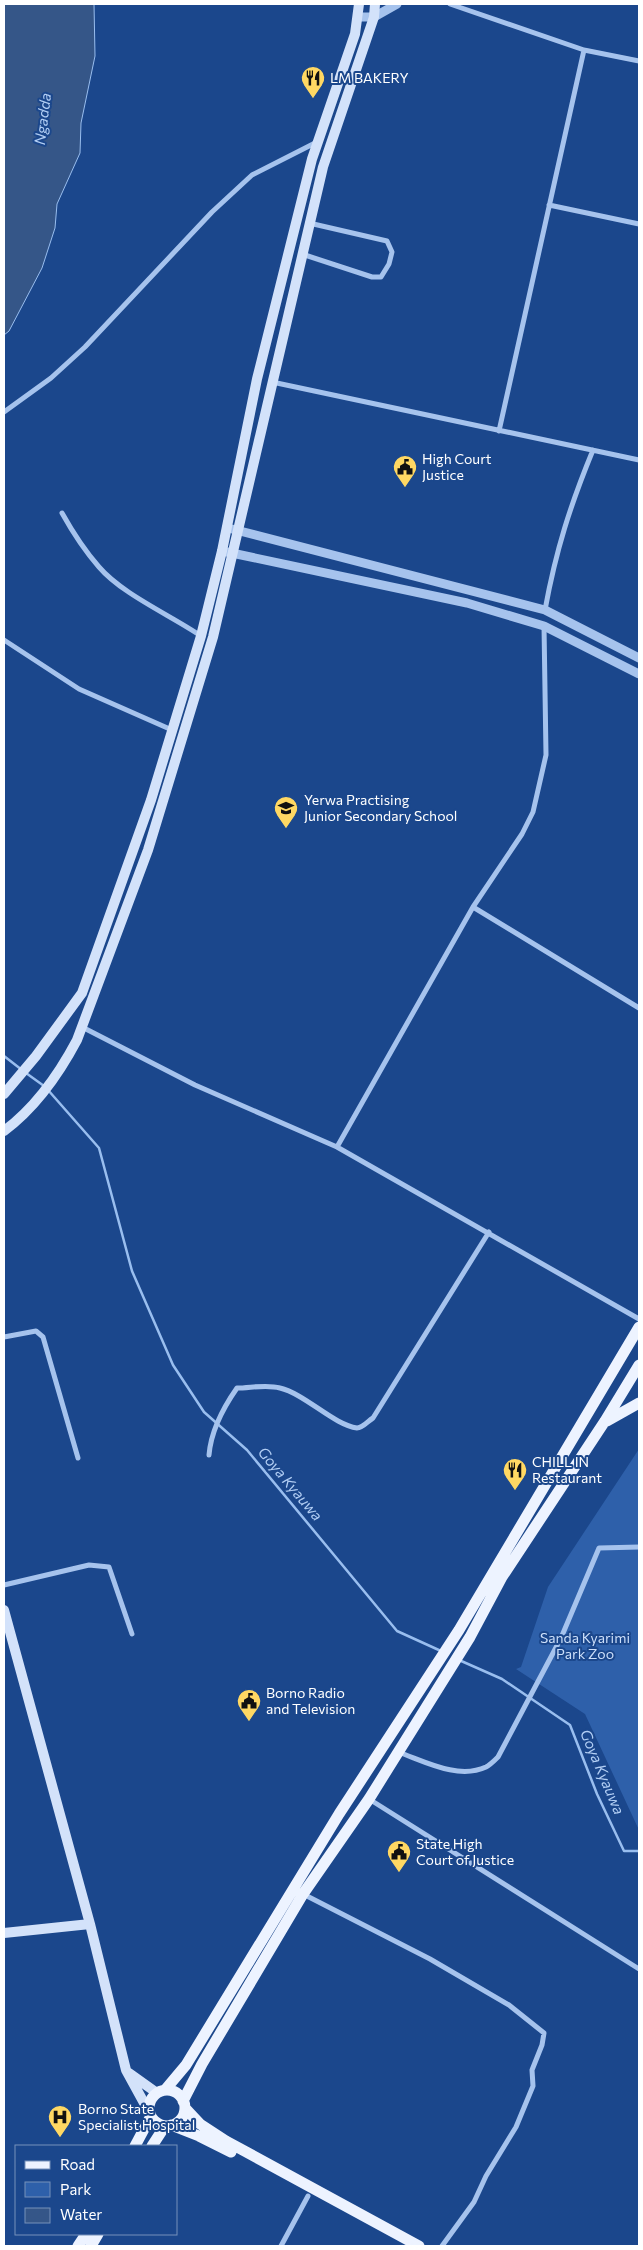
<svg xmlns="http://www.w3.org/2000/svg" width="643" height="2250" font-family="Commissioner,sans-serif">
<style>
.green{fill:#2e60aa}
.water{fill:#355688;stroke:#99beef}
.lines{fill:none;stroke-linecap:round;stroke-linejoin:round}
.stream{stroke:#99beef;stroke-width:2.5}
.minor{stroke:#a6c3ed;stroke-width:5}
.tertiary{stroke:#a6c3ed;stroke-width:9}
.secondary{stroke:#d3e2fa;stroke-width:10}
.primary{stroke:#edf3ff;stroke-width:11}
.labels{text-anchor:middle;stroke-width:4;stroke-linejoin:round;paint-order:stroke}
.poi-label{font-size:14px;fill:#fff;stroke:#1b478c;text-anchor:start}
.park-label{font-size:14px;fill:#ccdffa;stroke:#1b478c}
.water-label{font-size:15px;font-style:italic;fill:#b2cef4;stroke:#1b478c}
</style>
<rect width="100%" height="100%" fill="#1b478c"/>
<path class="green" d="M639,1449v381l-54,-116 -69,-45 5,-2 27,-80z"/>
<path class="water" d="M4,4h90l1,52 -14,67 -1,30 -23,51 -2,24 -13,40 -33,63 -5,4z"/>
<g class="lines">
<path class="stream" d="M4,1056l18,14
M26,1073l18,13
M48,1090l51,58 33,123 41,94 31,47 43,38 150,181 44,20
M459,1660l43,19 68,46 27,69 27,57h15"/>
<path class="minor" d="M450,4l134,46 55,11
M549,205l90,19
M302,254l70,23h9l8,-13 3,-12 -5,-11 -78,-18
M272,382l367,78
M4,412l47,-34 34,-31 127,-135 40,-37 65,-33
M499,431l85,-381
M62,513c10,18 23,38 37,54 23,27 71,48 102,69
M545,610c11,-60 25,-104 48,-160
M4,640l75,49 93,41
M473,907l166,101
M82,1027l113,58 142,62 302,172
M337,1147l136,-240 49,-73 11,-22 13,-57 -2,-129
M4,1337l32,-6 7,6 35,121
M209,1455c2,-24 14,-47 28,-67 13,0 30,-4 43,0 25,6 54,37 77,40 6,0 11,-7 16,-10l116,-186
M4,1585l85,-20 20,2 23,67
M398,1752c26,9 60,28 88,15 4,-2 9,-7 12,-10l63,-119 38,-90 40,-1
M369,1799l270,170
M303,1894l127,65 79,46 35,28 -2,12 -10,25 1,16 -17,41 -30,49 -12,26 -32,44
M281,2246l27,-50"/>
<path class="tertiary" d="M359,17h15l23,-13
M232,529l313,81 94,48
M227,552l240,51 77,23 95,48"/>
<path class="secondary" d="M4,1094l32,-38 46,-63 69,-193 50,-164 21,-85 35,-172 55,-220 43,-125 4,-30
M4,1131c31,-23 55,-57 73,-91l71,-190 65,-213 110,-470 51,-150 1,-13
M4,1610l86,314 36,146 23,42
M4,1933l86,-9
M129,2073l28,20"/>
<path class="primary" d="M607,1421l32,-18
M165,2090l21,-25 153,-251 120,-184 180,-303
M149 2108a18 18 0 1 1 36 0a18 18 0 1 1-36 0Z
M183,2101l19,-37 101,-170 66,-95 101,-162 32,-60 103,-156 34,-56
M185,2108l15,16 26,17 193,105
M171,2125l28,11 32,16
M135,2146l16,-30
M152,2146l13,-20
M78,2246l8,-12
M91,2246l7,-12"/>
</g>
<defs>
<g id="restaurant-pin" transform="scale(1.25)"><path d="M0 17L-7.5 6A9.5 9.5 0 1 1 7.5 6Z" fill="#ffd863" stroke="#1b478c"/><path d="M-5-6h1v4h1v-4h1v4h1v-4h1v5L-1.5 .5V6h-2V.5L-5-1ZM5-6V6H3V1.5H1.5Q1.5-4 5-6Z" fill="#111"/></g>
<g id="civic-pin" transform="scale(1.25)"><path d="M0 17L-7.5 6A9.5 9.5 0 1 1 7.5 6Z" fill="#ffd863" stroke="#1b478c"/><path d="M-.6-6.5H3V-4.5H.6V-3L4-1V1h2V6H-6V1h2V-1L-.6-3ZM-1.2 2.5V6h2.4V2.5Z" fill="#111"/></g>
<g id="school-pin" transform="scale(1.25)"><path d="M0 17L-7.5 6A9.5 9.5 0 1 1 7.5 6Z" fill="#ffd863" stroke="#1b478c"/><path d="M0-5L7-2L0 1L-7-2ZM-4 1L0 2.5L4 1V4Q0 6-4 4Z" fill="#111"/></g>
<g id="hospital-pin" transform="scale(1.25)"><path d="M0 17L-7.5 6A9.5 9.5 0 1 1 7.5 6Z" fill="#ffd863" stroke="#1b478c"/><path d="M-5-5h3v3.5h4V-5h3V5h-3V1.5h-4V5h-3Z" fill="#111"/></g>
</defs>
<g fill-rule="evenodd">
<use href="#restaurant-pin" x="313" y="78"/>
<use href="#civic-pin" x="405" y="467"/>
<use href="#school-pin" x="286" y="808"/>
<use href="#restaurant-pin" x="515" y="1470"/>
<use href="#civic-pin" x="249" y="1701"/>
<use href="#civic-pin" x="399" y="1852"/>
<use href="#hospital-pin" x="60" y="2117"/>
</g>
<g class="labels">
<g class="poi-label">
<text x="330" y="83">LM BAKERY</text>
<text x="422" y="464">High Court<tspan x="422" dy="16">Justice</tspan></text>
<text x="304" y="805">Yerwa Practising<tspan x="304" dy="16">Junior Secondary School</tspan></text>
<text x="532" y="1467">CHILL IN<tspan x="532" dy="16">Restaurant</tspan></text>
<text x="266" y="1698">Borno Radio<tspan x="266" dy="16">and Television</tspan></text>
<text x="416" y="1849">State High<tspan x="416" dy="16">Court of Justice</tspan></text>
<text x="78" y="2114">Borno State<tspan x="78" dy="16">Specialist Hospital</tspan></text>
</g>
<g class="park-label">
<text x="585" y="1643">Sanda Kyarimi<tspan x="585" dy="16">Park Zoo</tspan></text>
</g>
<g class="water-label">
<text transform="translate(43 119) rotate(-83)" y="5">Ngadda</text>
<text transform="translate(290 1484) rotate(50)" y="5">Goya Kyauwa</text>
<text transform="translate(602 1772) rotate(67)" y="5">Goya Kyauwa</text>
</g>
</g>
<rect width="643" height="2250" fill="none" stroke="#ffffff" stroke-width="10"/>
<rect x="15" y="2145" width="162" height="90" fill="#1b478c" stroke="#7691ba"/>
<rect x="25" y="2161" width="25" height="8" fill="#edf3ff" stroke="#7691ba"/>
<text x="60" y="2170" font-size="15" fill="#ffffff">Road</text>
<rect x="25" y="2182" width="25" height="15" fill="#2e60aa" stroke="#7691ba"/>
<text x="60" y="2195" font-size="15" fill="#ffffff">Park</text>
<rect x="25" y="2208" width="25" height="15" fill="#355688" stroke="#7691ba"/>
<text x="60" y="2220" font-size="15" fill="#ffffff">Water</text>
</svg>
